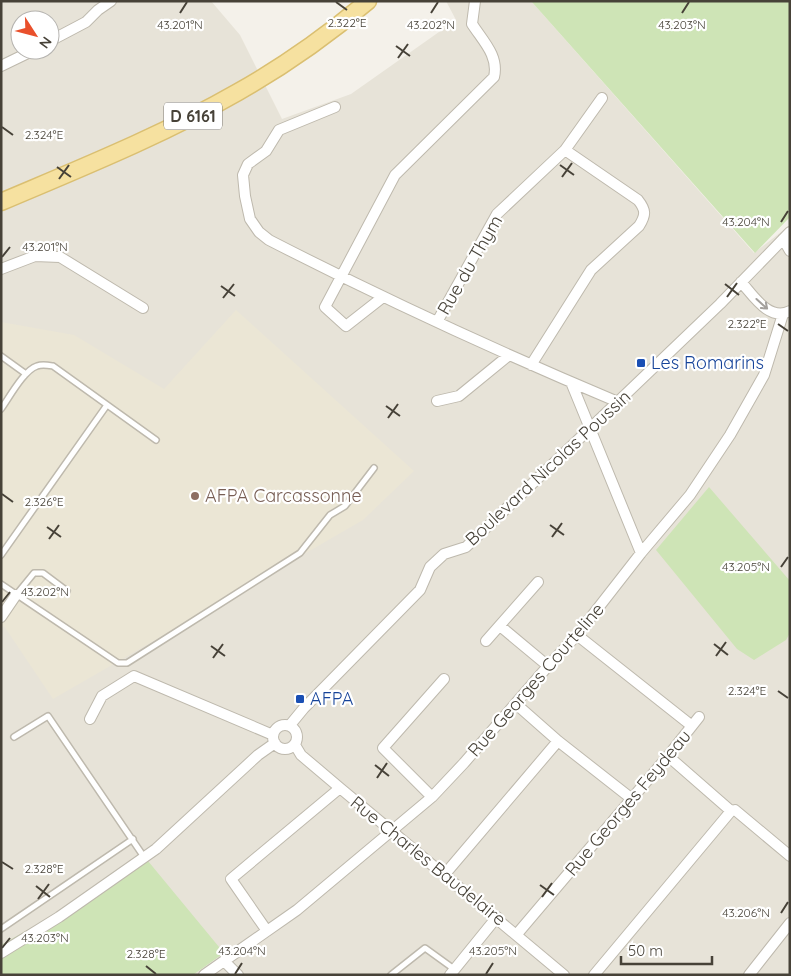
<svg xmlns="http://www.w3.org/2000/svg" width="791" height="976" font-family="Quicksand,sans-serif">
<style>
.residential{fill:#e7e3d8;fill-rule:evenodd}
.education{fill:#ebe6d5}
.green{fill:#cee4b6}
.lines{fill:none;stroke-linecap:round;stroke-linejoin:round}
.service-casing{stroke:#beb9ad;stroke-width:8}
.minor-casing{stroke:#beb9ad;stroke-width:12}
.primary-casing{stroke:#dabf71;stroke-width:19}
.service{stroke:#fff;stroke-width:5}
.minor{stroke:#fff;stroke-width:10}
.primary{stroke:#f6e1a0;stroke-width:16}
.oneway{stroke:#a3a09c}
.ticks{fill:none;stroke:#474238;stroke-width:2}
.transit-dot{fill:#1a4fb4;stroke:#fff;stroke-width:2}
.education-dot{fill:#8d6e63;stroke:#fff;stroke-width:2}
.labels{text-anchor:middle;stroke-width:4.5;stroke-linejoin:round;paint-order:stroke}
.shield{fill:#fff;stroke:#7e7b74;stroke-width:1}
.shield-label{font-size:16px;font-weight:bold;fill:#474238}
.street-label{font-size:18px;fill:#474238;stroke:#fff}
.transit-label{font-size:18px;fill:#164399;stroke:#fff;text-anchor:start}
.education-label{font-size:18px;fill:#785e54;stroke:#fff;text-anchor:start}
.ticks-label{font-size:12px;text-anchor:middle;fill:#474238;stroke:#fff;stroke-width:4.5;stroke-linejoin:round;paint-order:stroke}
</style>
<rect width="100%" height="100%" fill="#f4f1ea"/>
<path class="residential" d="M1,1h210l29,34 42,84 69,-25 105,-74 -10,-19h85l223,252 36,-28v750h-597l31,-22 -223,-8zM20,20h30v30h-30z"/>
<path class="education" d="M236,310l178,161 -51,49 -310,179 -49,-73 -3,3v-307l73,13 90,54z"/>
<path class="green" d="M531,1h259v216l-35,36z
M709,487l81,94v52l-4,7 -32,20 -17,-11 -81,-99z
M148,861l76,92 -31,22h-192v-30z"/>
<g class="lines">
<g class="service-casing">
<path id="service" d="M1,356l25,18
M1,409c8,-11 23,-39 36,-43 5,-2 10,-1 16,0l103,74
M1,555l106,-150
M1,584l117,79h9l173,-110 30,-38 15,-9 29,-38
M16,595l18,-22h9l24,18
M14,737l34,-21 96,141
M1,929l132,-90
M391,975l34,-27 29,21"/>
</g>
<g class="minor-casing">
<path id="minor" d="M50,41l36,-19 12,-12 13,-9
M1,66l33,-16
M335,107l-56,23 -13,21 -18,13 -5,11 2,21 5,23 9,13 10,8c115,59 230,112 349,162
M783,239l7,12
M1,269l34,-13 25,1 83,51
M741,282c12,13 28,40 49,29
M383,297l-37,29 -21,-19 70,-132 99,-98c5,-21 -11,-36 -22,-53l3,-23
M437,322l60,-108 68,-64 37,-52
M531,365l60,-95 48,-44c7,-11 7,-16 -1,-26l-73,-50
M571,382l70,171
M437,401l22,-5 49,-40
M1,617l15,-22
M500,626l48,40
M577,635l115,91
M486,641l52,-59
M516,704l42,37 74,58
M90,719l12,-23 32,-20 139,59
M273 737a12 12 0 1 1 24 0a12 12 0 1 1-24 0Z
M290,725l14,-17 116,-118 10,-23 14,-13 22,-7 254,-243 70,-72
M295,745l6,10 39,33 224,187
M668,756l63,55 4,-1 55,46
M432,797l-49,-49 61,-69
M445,874l113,-133
M267,931l-36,-52 109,-91
M517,934l151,-178 31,-39
M1,953l58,-36 97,-68 102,-94 17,-12
M224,961l14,14
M204,975l93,-65 135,-113 32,-34 84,-97 29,-31 64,-82 49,-58 40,-60 34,-60 19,-61
M450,975l47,-58
M594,975l137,-164
M749,975l41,-52"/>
</g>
<g class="primary-casing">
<path id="primary" d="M1,202c80,-34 162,-67 237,-110 46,-26 90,-57 130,-91"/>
</g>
<use href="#service" class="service"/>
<use href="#minor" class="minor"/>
<use href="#primary" class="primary"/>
</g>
<defs><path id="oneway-shaft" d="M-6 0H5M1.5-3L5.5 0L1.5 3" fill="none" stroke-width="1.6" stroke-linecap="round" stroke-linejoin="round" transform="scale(1.25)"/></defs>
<use class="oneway" href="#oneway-shaft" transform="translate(762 304) rotate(42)"/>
<path class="ticks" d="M336,2l11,8M180,13l7,-11M431,13l7,-11M682,13l7,-11M396,46l14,10M398,58l10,-14M2,127l11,8M560,165l14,10M57,167l14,10M562,177l10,-14M59,179l10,-14M781,222l7,-11M2,257l8,-10M725,284l14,11M221,286l14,10M727,297l10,-14M223,298l11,-14M778,324l10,7M386,406l14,10M388,418l10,-14M2,494l11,8M550,525l14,10M47,527l14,10M552,537l10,-14M49,539l10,-14M781,567l7,-10M2,602l8,-10M714,644l14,11M211,646l14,10M716,656l10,-14M213,658l10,-14M778,691l10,7M375,765l14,11M377,778l10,-15M2,862l11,7M540,885l14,10M36,886l14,11M542,897l10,-14M38,899l11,-15M781,913l7,-11M2,948l8,-10M146,966l10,8M235,974l7,-11M486,974l7,-11"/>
<g class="transit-dot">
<rect x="636" y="358" width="10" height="10" rx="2.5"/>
<rect x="295" y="694" width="10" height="10" rx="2.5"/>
</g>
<circle class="education-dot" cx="195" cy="496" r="5"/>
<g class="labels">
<rect class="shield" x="164" y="102.5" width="58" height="27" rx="4"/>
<g class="shield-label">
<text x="193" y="122">D 6161</text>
</g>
<g class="street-label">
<text transform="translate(470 265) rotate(-60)" y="6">Rue du Thym</text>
<text transform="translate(548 468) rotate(-43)" y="6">Boulevard Nicolas Poussin</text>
<text transform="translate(536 680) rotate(-49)" y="6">Rue Georges Courteline</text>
<text transform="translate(628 803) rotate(-50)" y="6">Rue Georges Feydeau</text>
<text transform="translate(428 861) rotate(39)" y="6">Rue Charles Baudelaire</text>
</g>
<g class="transit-label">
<text x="651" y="369">Les Romarins</text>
<text x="310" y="705">AFPA</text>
</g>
<g class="education-label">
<text x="205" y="502">AFPA Carcassonne</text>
</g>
</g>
<g class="ticks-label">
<text x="347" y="27">2.322°E</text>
<text x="180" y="29">43.201°N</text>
<text x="682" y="29">43.203°N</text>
<text x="431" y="29">43.202°N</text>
<text x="44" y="139">2.324°E</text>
<text x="746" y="226">43.204°N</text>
<text x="45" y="251">43.201°N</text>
<text x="747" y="328">2.322°E</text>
<text x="44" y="506">2.326°E</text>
<text x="746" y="571">43.205°N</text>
<text x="45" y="596">43.202°N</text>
<text x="747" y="695">2.324°E</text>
<text x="44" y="873">2.328°E</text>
<text x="746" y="917">43.206°N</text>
<text x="45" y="942">43.203°N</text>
<text x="242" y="955">43.204°N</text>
<text x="493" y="955">43.205°N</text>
<text x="146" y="958">2.328°E</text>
</g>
<rect width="791" height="976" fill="none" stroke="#474238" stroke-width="5"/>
<g transform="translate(35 35) rotate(126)"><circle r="24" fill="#ffffff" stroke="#b5b3af"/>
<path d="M0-4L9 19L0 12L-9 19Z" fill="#e9502c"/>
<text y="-8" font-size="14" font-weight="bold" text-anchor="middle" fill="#474238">N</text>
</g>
<path d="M621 956v8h91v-8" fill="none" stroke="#474238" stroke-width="2.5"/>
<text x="628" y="956" font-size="15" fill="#474238" stroke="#ffffff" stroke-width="4" paint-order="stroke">50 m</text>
</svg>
